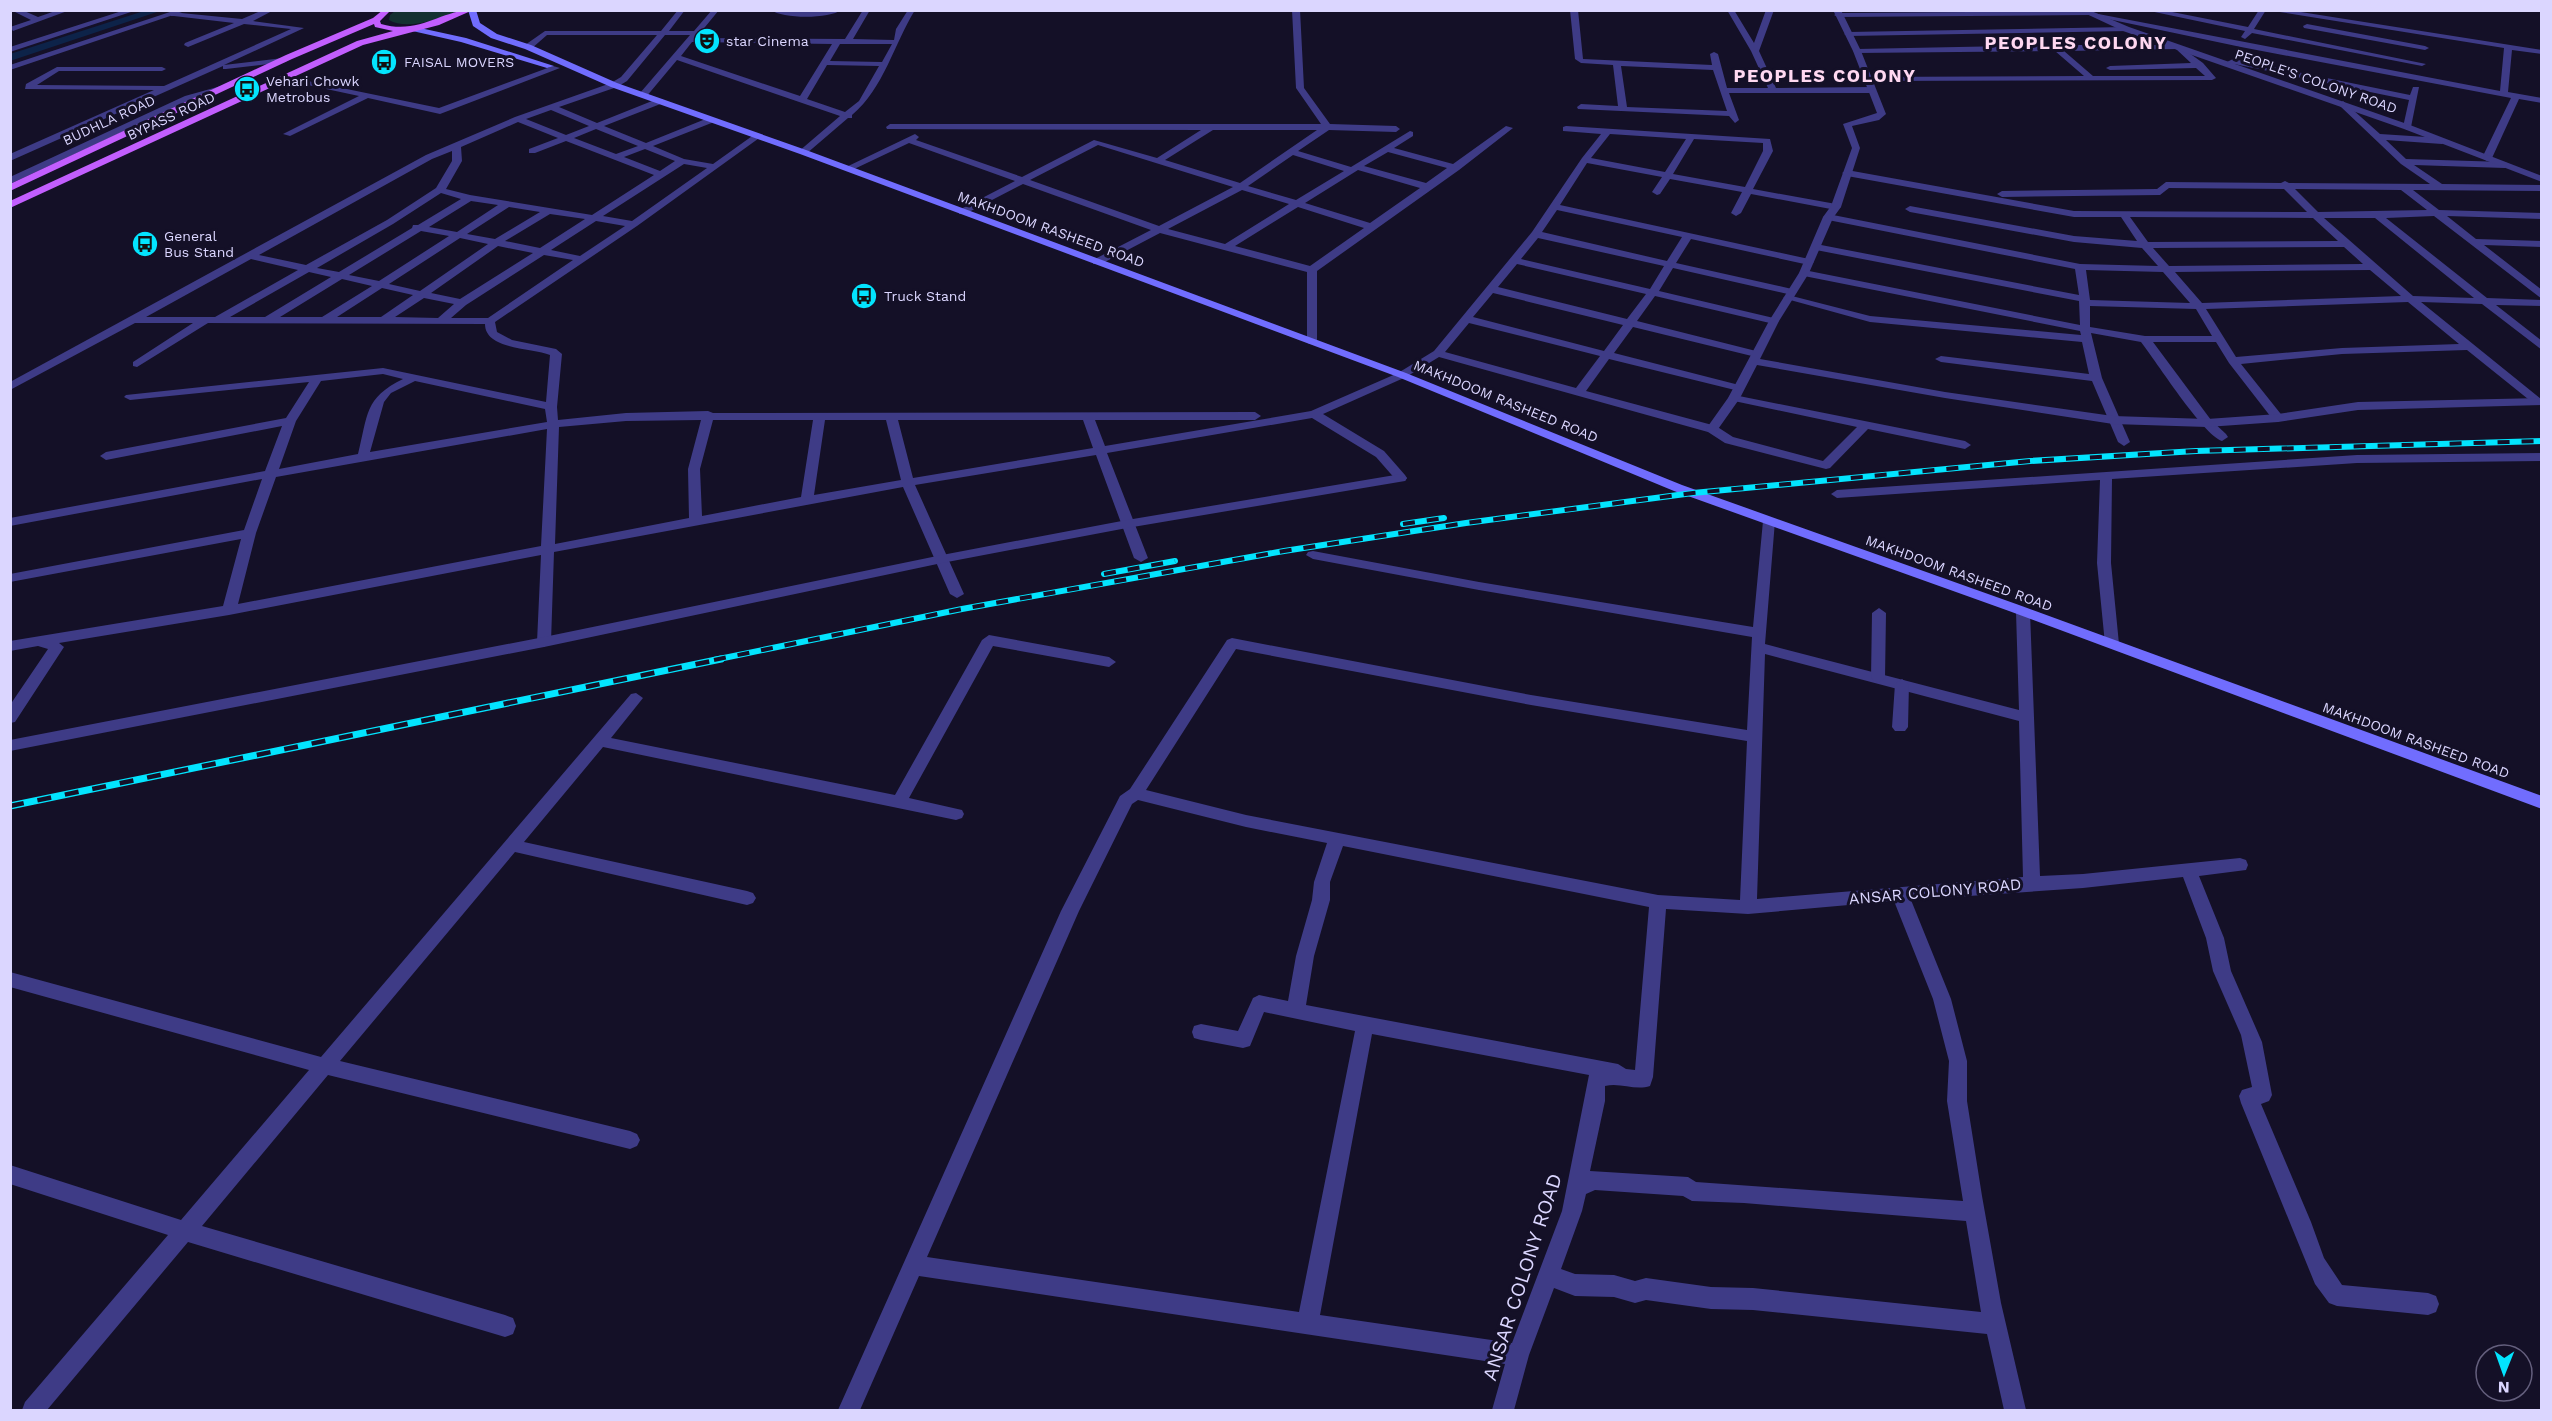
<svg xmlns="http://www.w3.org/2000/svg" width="2552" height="1421" font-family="'Work Sans',sans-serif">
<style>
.green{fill:#133130}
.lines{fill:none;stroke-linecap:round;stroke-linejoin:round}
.canal{fill:#0d2349;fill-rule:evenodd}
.minor{fill:#3e3b86;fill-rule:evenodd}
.tertiary{fill:#3e3b86;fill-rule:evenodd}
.secondary{fill:#716dfe;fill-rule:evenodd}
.primary{fill:#c25efe;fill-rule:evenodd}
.rail-far1-casing{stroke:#03e4fe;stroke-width:6}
.rail-casing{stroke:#03e4fe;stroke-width:7}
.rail-far1{stroke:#141027;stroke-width:4;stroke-dasharray:12;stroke-linecap:butt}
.rail{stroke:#141027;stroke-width:4.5;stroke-dasharray:14;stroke-linecap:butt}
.labels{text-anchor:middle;stroke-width:6;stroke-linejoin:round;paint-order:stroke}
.far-poi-label{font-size:14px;fill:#dbd6ff;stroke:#141027;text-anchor:start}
.far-street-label{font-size:14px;fill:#dbd6ff;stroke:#141027}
.street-label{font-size:16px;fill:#dbd6ff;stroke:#141027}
.far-district-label{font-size:18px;font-weight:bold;letter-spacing:1.5px;fill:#ffd8f1;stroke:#141027}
.near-street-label{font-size:20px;fill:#dbd6ff;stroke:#141027}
</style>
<rect width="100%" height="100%" fill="#141027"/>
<path class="green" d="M395,11h64c-18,7 -52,20 -70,9l1,-5z"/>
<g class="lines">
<path class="canal" d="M147,10h16l-153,51v-7z"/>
<path class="minor" d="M11,10h11l16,7 20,-7h12l-57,21 -3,-4 21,-7z
M125,10h12l-127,42v-5z
M263,10h11l-21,11 51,7 -80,37 59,-7 4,2 -1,2 -60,7h-3v-3l-213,95v-7l144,-64 -129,-1 1,-5 31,-17h105l4,2 -4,2h-103l-22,14 127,1 127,-57 -47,-5 -56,23 -4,-2 1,-2 49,-20 -60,-7h-3v-4l71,7z
M678,10h7l-16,21h25l18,-21h7l-23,28 149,1 18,-29h7l-17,29 41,1 2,-11 12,-19h7c-21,34 -31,78 -63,105v3h-4l-42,36 -8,-2 42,-36 -163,-56 -31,37h-6v-4l50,-58h-25l-38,46 -10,6 -58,20 38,16 60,-24h6v4l-59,23 42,17 62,-25h6v4l-61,24 31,13 29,5 42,-30 7,2 -125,90 -142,96 2,10 15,8 44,9 6,5 -5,53 1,13 68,-7 82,-2 5,2 542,-1 6,4 -6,4h-160l10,26 206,-35 87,-38 36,-22 98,-119 50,-74 19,-24 -38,-3v-4l3,-1 204,13 3,12 -20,38 83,15 5,3 -5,3 -85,-16 -10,19 -5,3 -5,-3 11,-21 -72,-13 -10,15 -3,1 -5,-3 10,-15 -75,-14 -27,42 249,54 5,3 -5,3 -118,-26 -15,24 116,26 5,3 -5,3 -119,-27 -14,23 119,28 1,2 -5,3 -119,-28 -18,25 123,31 2,2 -6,3 -123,-30 -19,26 129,33v4l-4,1 -130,-32 -23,32 130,35 17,11 90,24 34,-34 -123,-26 -6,-3 6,-3 231,46 6,4 -6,4 -97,-20 -38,39 -4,1 -101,-26 -17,-11 -269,-75 -33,20 -83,37 61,37 21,24 2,3 -2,3h-8l-21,-24 -64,-39 -205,35 41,105 -7,4 -7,-4 -38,-103 -181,30 49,109 -7,4 -7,-4 -47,-107 -349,65 -3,90 -7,5 -7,-5 4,-87 -312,60 -170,28 5,4 -49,75 -5,1v-18l38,-56 -10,-3 -28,5v-10l213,-35 18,-67 -231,43v-8l234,-44 18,-51 -252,47v-8l255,-47 17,-45 -176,34 -6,-4 6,-4 180,-34 23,-36 -179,18 -6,-3 2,-2 257,-27 163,34 4,-47c-17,-7 -65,-5 -65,-31l-277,-1 -71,44 -4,-1v-4l60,-39h-58l-125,67v-8l416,-227 89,-38 96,-34 10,-6 36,-42h-110l-16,14h-6v-4l20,-14h116zM692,42l140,2 -32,52 -119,-40zM840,44h52l-10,18 -52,-1zM827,65l52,1 -20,35 -14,11 -38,-13zM551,110l38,16 -23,9 -40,-16zM518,122l40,16 -29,11v4h6l31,-12 88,34 -62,40 -122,-20 -24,-6 16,-28 -1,-14zM596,129l42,17 -22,8 -42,-16zM1610,134l76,5 -21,33 -74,-14zM1694,139l69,4v8l-18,36 -72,-13zM645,149l30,12 -15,10 -36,-14zM452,151v10l-16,27 -49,32 -81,45 -47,-10 173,-96zM684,164l23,4 -75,53 -29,-5zM441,193l20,6 -43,26h-5l-1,3 -73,44 -22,-4 76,-44zM471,201l27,4 -41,27 -28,-5zM509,207l31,5 -45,27 -28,-5zM1557,210l125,27 -15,24 -125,-29zM550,214l35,5 -45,29 -35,-7zM596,221l29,5 -45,30 -29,-6zM421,231l28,5 -70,45 -30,-6zM460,238l28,6 -68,47 -31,-7zM1538,238l126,28 -14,23 -129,-30zM498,246l35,7 -73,46 -29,-6zM544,255l29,5 -85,58h-37l15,-13zM251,259l47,11 -83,47h-69zM1517,264l129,30 -19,25 -129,-32zM309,272l22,5 -66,40h-35zM342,279l30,7 -50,31h-42zM382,288l31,7 -32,22h-44zM1493,293l130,32 -19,26 -131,-34zM424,298l30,6 -16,14 -43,-1zM1469,323l131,33 -24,32 -131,-36zM383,374l20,5c-39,19 -35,36 -45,75l-79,15 17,-48 25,-40zM415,381l130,28 2,13 -177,30 14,-50 7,-9zM701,420l-13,49 1,49 -134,26 4,-117 67,-6zM713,420h100l-12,77 -99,19 -2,-47zM825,420h61l15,60 -87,15zM898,420h185l10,28 -180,30zM547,429l-6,117 -303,58 18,-71 20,-56z
M771,10h70c-11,9 -59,9 -70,0z
M1292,10h8l4,78 26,36 66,2 4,3 -4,3 -67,-2 -31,21 53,16 59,-36 3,1v4l-19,12 59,16 53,-38 7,2 -54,42 -142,101v73h-8l-2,-2v-70l-147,-39 -59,31h-8v-4l58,-30 -128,-46 -58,30h-6v-4l56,-29 -106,-38 -59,28 -8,-2 73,-35 4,3 -3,3 106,37 72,-37 63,18 44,-28 -314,-1 -1,-2 4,-3h431l-25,-36zM1213,130h104l-77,53 -75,-23zM1098,145l135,42 -74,39 -129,-46zM1388,152l59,16 -21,15 -62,-17zM1293,155l51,16 -48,29 -48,-14zM1358,170l62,18 -50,35 -65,-20zM1242,190l47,14 -64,40 -57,-15zM1298,207l66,21 -54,38 -75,-20z
M1570,10h8l5,49 129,6 -2,-11 4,-2 4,2 9,34h41l-17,-37 -24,-41h7l20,33 12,-33h8l-15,41 17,37 96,-1 4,3 -4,3h-143l10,27 -4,3 -6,-7 -151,-7 -1,-2 4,-3 37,2 -5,-41 -32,-2 -6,-4zM1621,66l92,4 14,41 -100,-4z
M2145,10h17l86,17 11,-17h7l-12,19 172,35 -4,2 -170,-33 -7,6 -4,-2 4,-6z
M2267,10h21l254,40v4l-30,-4 -4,42 34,6v5l-23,-4 -27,59 -5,3 -5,-3 29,-60 -270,-51 -152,-32 4,-2 407,78 4,-43z
M2086,11l4,2 -1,2 -251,2 -4,-2 4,-2z
M2307,24l118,22 4,2 -4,2 -121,-22 -1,-2z
M2126,27h3v4l-281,5 -4,-2 4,-2z
M2055,45h123l25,18 13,15 -4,2 -345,1h-3v-4l220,-1 -29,-25 -198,2 -4,-2 4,-2zM2176,49l15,14 -81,3 -4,2 4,2 86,-2 9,8h-112l-29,-25z
M2233,59l177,36 3,-8h6l-8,40 -4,3 -4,-3 6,-27 -175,-36 -7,2 -4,-2z
M553,66l7,2 -120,46 -72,-16 -78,38 -7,-2 76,-38 -56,-12v-4l136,28z
M2343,101l37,33 62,4 4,3 -4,3 -56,-4 20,19 99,3 5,3 -5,3 -91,-3 28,19 100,1v6l-129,-1 26,20 103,3v6l-95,-3 29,23 66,2v6l-58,-2 58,45v9l-108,-83 -48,2 101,80 55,2v6l-46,-1 46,36v9l-60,-46 -61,-2 120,97v4h-8l-66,-53 -125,4 -101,10 43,54 -6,4 -4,-1 -45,-58 -13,-21h-63l58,78 15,14 2,3 -6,4c-19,-6 -66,-80 -81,-99l-50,-9 11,45 28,64 -6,4 -6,-4 -26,-61 -151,-19 -6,-3 6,-3 148,18 -7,-32 -212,-20 -87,-24 5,-3 82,21 211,19 -1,-4 -276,-55 -5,-3 5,-3 276,55 -1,-24 -263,-51 -5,-3 5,-3 263,51 -4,-26 -247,-49 -5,-3 5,-3 252,50 78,2 -16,-18 -68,-6 -164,-30 -5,-3 5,-3 164,30 63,5 -16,-24h-47l-227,-41 -5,-3 5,-3 227,41 233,1 -23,-23 -115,-1 -9,7 -158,2 -5,-3 5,-3 155,-2 9,-7 115,1 4,-2 4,2 141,1 -29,-20 -61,-58 -1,-2zM2295,189l106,1 26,20 -109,2zM2130,217l183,1 25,23 -190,1zM2324,218h51l99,80 -61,-2zM2344,247l19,17 -194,2 -16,-18zM2086,270l77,2 27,31 -100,-3zM2370,270l31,26 -199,7 -27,-31zM2408,302l51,42 -117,4 -106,9 -30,-48zM2090,306l106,3 16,27h-67l-55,-9z
M2542,453v8l-185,2 -245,16 -1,84 8,81 -7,5 -7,-5 -8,-81 3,-83 -263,18 -6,-4 6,-4 520,-35z
M1769,517l6,4 -10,123 254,66 -3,-98 7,-5 5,2 2,3 10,264 43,-2 157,-16 6,2 2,5 -2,5 -47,6 25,62 7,33 31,71 10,53 -3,6 -8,3 50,118 13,36 18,27 86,8 8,3 3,8 -3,8 -8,3 -91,-9 -8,-3 -14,-19 -74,-181 -2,-7 3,-6 10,-3 -11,-52 -28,-64 -7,-33 -23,-61 -100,11 -172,12 40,99 16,62v40l15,95 19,107 25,107h-22l-17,-76 -234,-24 -42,-1 -65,-9 -11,3 -21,-6 -39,-1 -21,-8 -25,67 -15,55h-22l13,-46 -586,-88 -59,134h-22l223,-499 59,-115 10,-7 97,-149 5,-2 299,57 216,35 5,-93 -273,-47 -166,-31 -7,-4 2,-3 5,-1 166,31 274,45 10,-106zM1236,649l295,56 216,36 -7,159 -82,-5 -412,-80 -100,-25zM1765,654l254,67 4,156 -266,22zM1138,800l108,27 81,16 -13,39 -2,18 -16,56 -8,45 -29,-6 -6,3 -15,33 -37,-7 -7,2 -2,6 2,6 7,2 42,8 7,-2 14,-34 91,19 -56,281 -372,-55 152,-346 53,-107zM1343,846l306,61 -14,163 -9,-1 -8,-5 -312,-59 8,-49 16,-56v-18zM1894,901l39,98 16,62 -2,40 16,100 -267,-19 -8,-5 -98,-6 15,-70v-15c15,-4 30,5 45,0l3,-9 13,-168 82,5zM1372,1034l217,41 -27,136 -50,132 -192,-28zM1595,1190l88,6 9,5 52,2 222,18 15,91 -228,-24 -42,-1 -65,-9 -11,3 -21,-6 -39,-1 -14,-5 21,-58 4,-17z
M989,635l120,22 7,5 -7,5 -116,-21 -84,152 53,12 2,4 -2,4 -6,2 -353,-73 -79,95 223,49 6,2 3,5 -3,5 -6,2 -232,-53 -175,209 290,70 7,3 3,6 -3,6 -7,3 -302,-74 -126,151 303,89 8,3 3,8 -3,8 -8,3 -317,-95 -141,168h-25l3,-8 143,-167 -158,-51v-19l171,55 128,-150 -299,-83v-15l311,85 310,-363 5,-1 7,5 -32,40 284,57 87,-155z"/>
<path class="tertiary" d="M176,10h12l-178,60v-5z
M1833,10h8l20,41 25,63 -7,6 -27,6 8,22 -19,59 -8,11 -24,55 -30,48 -19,38 185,33 168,24 94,3 71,-5 80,-12 184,-4v7l-184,5 -80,12 -71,5 -94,-3 -168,-26 -188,-33 -17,33 -24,34h-8l-2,-3 22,-31 41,-77 30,-48 24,-56 8,-11 21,-58 -9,-24 34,-11 -24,-62z
M2078,10h11l40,17 281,98 132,51v6l-138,-53 -281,-98z
M221,86l4,2 -1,2 -33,10 -181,84v-7l175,-81z
M1401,474l6,4 -2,3 -278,47 -185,35 -398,84 -534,104v-11l534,-103 398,-82 185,-35z
M1879,608l7,5 -1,65 -7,5 -7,-5 1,-65z
M1902,679l7,5 -1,43 -3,4h-10l-3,-4 3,-43z"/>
<path class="secondary" d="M468,10h8l4,13 17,11 34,11 86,38 189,67 600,223 276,112 337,120 523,191v13l-533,-198 -335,-120 -276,-114 -598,-223 -189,-67 -86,-38 -34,-11 -18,-12z
M411,26l55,12 88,28 -7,2 -86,-26 -53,-12 -1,-2z"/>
<path class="primary" d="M383,10h8l-11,11 1,3c39,11 59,-14 92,-14l-34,15 -76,20 -353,163v-7l347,-160 36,-10 -18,-4 -1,-3 -82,35 -282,132v-7l276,-129 87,-37z"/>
<g class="rail-far1-casing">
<path id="rail-far1" d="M1403,524l41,-6
M1104,574l71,-13
M714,660l248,-51 322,-58 182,-28 227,-30 337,-32 166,-10 346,-10"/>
</g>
<g class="rail-casing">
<path id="rail" d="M10,806l711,-147"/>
</g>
<use href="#rail-far1" class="rail-far1"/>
<use href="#rail" class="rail"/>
</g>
<defs>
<g id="theatre-disc" transform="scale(1.35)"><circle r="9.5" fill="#03e4fe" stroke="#141027"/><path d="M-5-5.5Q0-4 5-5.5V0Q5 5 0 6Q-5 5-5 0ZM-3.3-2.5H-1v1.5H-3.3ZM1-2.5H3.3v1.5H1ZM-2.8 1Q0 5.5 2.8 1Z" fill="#111"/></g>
<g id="bus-disc" transform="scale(1.35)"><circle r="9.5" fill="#03e4fe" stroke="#141027"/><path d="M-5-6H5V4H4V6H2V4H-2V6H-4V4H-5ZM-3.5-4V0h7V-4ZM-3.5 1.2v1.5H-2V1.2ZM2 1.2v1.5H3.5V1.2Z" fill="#111"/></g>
</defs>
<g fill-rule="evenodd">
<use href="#theatre-disc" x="707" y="41"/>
<use href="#bus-disc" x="384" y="62"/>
<use href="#bus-disc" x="247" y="89"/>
<use href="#bus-disc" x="145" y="244"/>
<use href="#bus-disc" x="864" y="296"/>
</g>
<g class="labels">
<g class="far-poi-label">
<text x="726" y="46">star Cinema</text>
<text x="404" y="67">FAISAL MOVERS</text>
<text x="266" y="86">Vehari Chowk<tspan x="266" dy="16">Metrobus</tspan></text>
<text x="164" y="241">General<tspan x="164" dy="16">Bus Stand</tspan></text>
<text x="884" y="301">Truck Stand</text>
</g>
<g class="far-street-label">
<text transform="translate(2316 81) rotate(19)" y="5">PEOPLE'S COLONY ROAD</text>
<text transform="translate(171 116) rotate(-25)" y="5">BYPASS ROAD</text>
<text transform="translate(109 120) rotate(-25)" y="5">BUDHLA ROAD</text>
<text transform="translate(1051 229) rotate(20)" y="5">MAKHDOOM RASHEED ROAD</text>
<text transform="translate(1506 401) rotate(22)" y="5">MAKHDOOM RASHEED ROAD</text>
<text transform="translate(1959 573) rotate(20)" y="5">MAKHDOOM RASHEED ROAD</text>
<text transform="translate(2416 740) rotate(20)" y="5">MAKHDOOM RASHEED ROAD</text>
</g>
<g class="street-label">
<text transform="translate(1935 891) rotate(-5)" y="6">ANSAR COLONY ROAD</text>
</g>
<g class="far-district-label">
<text x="2076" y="49">PEOPLES COLONY</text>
<text x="1825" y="82">PEOPLES COLONY</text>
</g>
<g class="near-street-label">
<text transform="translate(1522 1277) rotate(-72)" y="7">ANSAR COLONY ROAD</text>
</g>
</g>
<rect width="2552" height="1421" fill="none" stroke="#dbd6ff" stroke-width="24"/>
<g transform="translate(2504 1373) rotate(181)"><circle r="28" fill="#141027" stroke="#645f7d" stroke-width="1.5"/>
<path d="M0-4.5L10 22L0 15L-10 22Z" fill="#03e4fe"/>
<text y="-9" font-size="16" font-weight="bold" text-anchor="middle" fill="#dbd6ff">N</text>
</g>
</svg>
